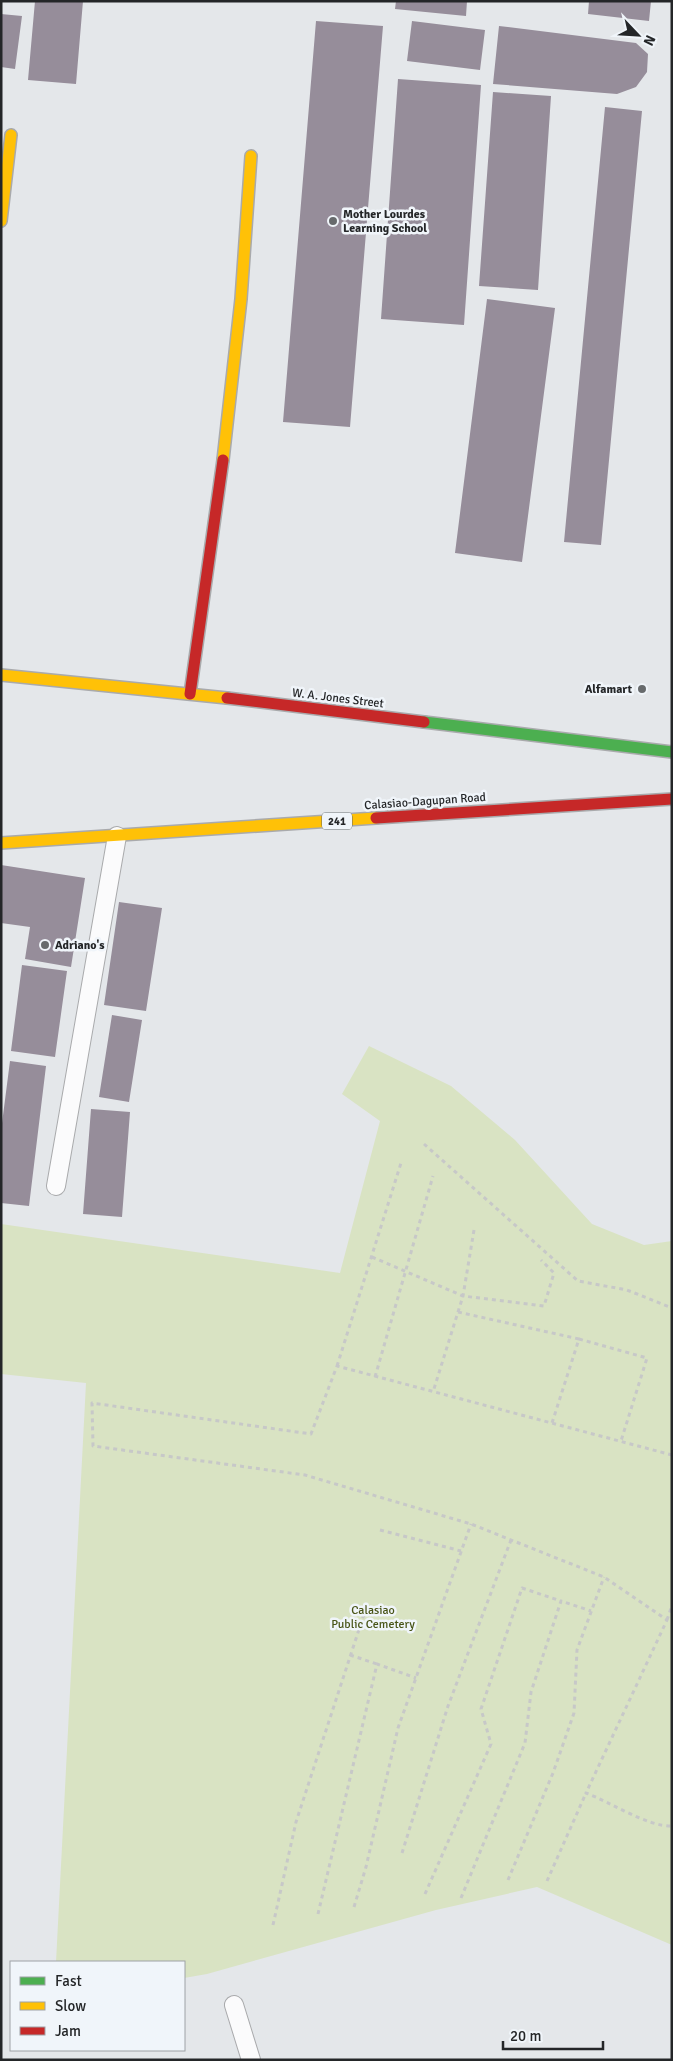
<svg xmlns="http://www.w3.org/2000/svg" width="673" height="2061" font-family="Signika,sans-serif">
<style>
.green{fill:#d9e3c3}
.building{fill:#968d9a}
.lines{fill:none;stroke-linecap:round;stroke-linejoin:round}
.lane-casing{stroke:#a9aaac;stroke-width:20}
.fast-casing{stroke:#a9aaac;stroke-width:14}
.slow-casing{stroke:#a9aaac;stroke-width:14}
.jam-casing{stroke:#a9aaac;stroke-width:14}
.path{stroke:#c7c8c8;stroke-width:3;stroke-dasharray:4 4;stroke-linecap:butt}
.lane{stroke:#fbfbfc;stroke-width:18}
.fast{stroke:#4caf50;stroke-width:11}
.slow{stroke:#ffc107;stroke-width:11}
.jam{stroke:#c62828;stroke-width:11}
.poi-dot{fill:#676a6c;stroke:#f0f5fa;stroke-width:2}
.labels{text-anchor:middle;stroke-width:5;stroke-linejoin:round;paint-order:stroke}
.shield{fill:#f0f5fa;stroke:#616467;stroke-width:1}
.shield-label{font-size:11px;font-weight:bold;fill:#242628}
.poi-label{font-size:12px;font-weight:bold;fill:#242628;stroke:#f0f5fa;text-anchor:start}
.street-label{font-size:12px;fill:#242628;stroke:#f0f5fa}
.park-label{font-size:12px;fill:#485416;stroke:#f0f5fa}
</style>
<rect width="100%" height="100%" fill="#e4e7ea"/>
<path class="green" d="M369,1046l82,40 64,54 77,84 52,21 28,-4v704l-135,-58 -101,23 -229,64 -23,4v-16h-128l30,-579 -85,-9v-150l339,49 40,-152 -38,-27z"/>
<path class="building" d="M35,1h48l-7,83 -48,-4z
M396,1h71l-1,15 -71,-7z
M589,1h62l-2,20 -61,-7z
M1,14l21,2 -7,53 -14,-2z
M316,21l67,5 -33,401 -67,-5z
M412,21l73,9 -5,40 -73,-9z
M499,26l137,17 12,11 -1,18 -11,15 -19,7 -124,-10z
M398,79l83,6 -17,240 -83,-6z
M493,92l58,4 -13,194 -59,-4z
M605,107l37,4 -41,434 -37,-3z
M487,299l68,9 -33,254 -67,-9z
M1,865l84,13 -14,89 -46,-8 5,-32 -29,-4z
M119,902l43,6 -16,103 -42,-6z
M22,965l45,6 -12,86 -44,-6z
M112,1015l30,5 -13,82 -30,-5z
M10,1061l36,5 -17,140 -28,-3v-72z
M91,1109l39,3 -8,105 -39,-3z"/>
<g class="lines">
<g class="lane-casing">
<path id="lane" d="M56,1186l61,-350
M234,2005l17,55"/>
</g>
<g class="fast-casing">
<path id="fast" d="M424,722l248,30"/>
</g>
<g class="slow-casing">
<path id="slow" d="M1,221l10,-86
M223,460l18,-161 10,-143
M1,675l226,23
M1,843l375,-25"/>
</g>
<g class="jam-casing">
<path id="jam" d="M190,694l33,-234
M227,698l197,24
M376,818l296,-19"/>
</g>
<path class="path" d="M424,1144l154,137 49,9 45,18
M474,1230l-11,66 81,10 10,-33 -13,-13
M372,1257l91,39 -30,96
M458,1312l121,27 -27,84
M579,1339l68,19 -26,83
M337,1366l64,-203
M375,1377l58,-201
M672,1455l-335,-89 -26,68 -219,-31 1,43 212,29 166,49 133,53 63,43 -81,173c24,9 62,34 86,33
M380,1530l81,21
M667,1620l5,-15
M350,1655l27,9
M402,1853l46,-147 63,-166
M508,1880l45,-107 21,-60 3,-63 27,-73
M547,1881l39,-88
M425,1894l66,-150 -10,-35 41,-121 39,13
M461,1898l64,-155 6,-51 30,-91 30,10
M354,1907l12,-40 32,-139 73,-204
M318,1914l59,-250 39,14
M273,1925l23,-103 71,-217"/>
<use href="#lane" class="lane"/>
<use href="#fast" class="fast"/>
<use href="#slow" class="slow"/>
<use href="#jam" class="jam"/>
</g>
<g class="poi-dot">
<circle cx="333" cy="221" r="5"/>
<circle cx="642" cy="689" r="5"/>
<circle cx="45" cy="945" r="5"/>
</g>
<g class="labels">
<rect class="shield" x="322" y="812.5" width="30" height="17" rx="4"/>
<g class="shield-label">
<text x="337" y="825">241</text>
</g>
<g class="poi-label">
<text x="343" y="218">Mother Lourdes<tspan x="343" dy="14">Learning School</tspan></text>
<text x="632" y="693" text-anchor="end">Alfamart</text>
<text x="55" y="949">Adriano's</text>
</g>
<g class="street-label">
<text transform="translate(338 698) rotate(7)" y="4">W. A. Jones Street</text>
<text transform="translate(425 801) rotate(-4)" y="4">Calasiao-Dagupan Road</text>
</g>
<g class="park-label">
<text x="373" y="1614">Calasiao<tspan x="373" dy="14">Public Cemetery</tspan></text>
</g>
</g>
<rect width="673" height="2061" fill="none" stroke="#242628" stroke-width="5"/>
<rect x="10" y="1961" width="175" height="90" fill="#f0f5fa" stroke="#9ea2a6"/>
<rect x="20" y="1977" width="25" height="8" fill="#4caf50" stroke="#9ea2a6"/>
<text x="55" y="1986" font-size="15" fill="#242628">Fast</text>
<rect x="20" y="2002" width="25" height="8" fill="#ffc107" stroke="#9ea2a6"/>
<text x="55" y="2011" font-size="15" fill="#242628">Slow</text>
<rect x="20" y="2027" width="25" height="8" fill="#c62828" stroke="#9ea2a6"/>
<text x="55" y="2036" font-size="15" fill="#242628">Jam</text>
<g transform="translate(638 35) rotate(115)" stroke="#f0f5fa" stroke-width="4" paint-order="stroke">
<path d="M0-4L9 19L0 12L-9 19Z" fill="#242628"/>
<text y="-8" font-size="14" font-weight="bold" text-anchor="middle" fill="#242628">N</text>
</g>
<path d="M503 2041v8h100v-8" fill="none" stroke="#242628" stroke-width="2.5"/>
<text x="510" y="2041" font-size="15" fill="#242628" stroke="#f0f5fa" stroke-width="4" paint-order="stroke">20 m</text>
</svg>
